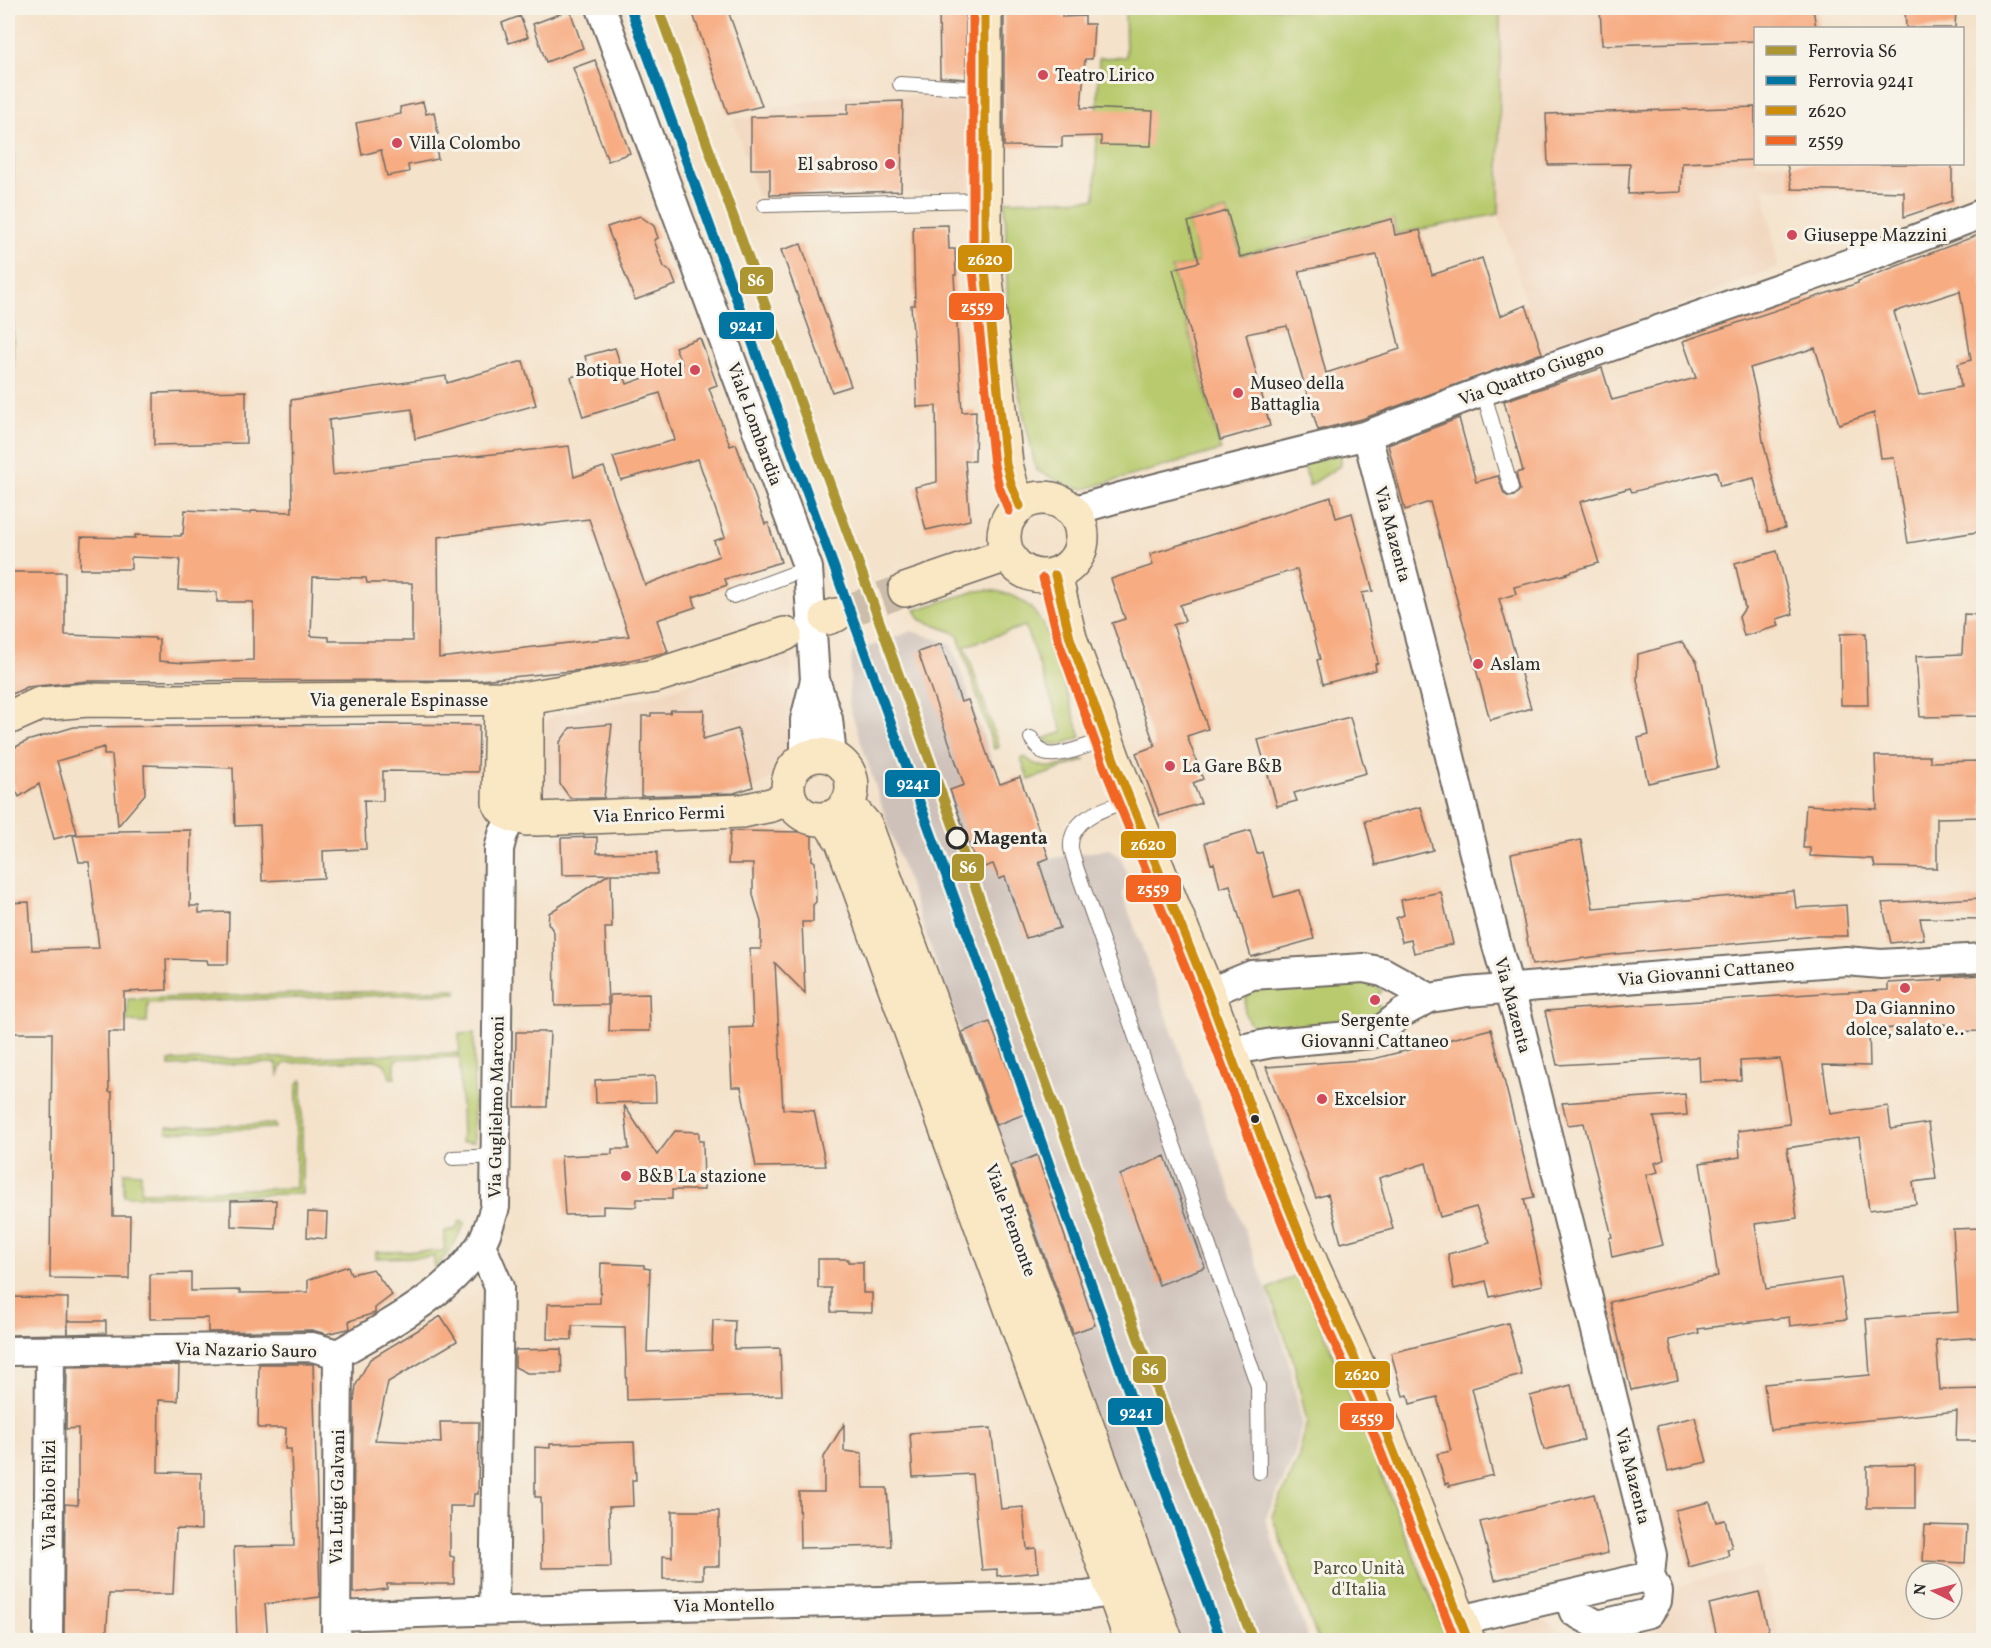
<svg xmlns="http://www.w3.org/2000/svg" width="1991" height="1648" font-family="Vollkorn,serif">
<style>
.built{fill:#f1d5bd}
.industrial{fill:#cec1ba}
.green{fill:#b8ca6d;stroke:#727a4c;stroke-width:1.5}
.building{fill:#f7ac82;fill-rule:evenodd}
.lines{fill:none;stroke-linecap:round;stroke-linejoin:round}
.secondary-tunnel{stroke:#ccbdaa;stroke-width:33;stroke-dasharray:33 16;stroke-linecap:butt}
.lane-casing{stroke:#716b63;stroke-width:16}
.street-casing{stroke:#716b63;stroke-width:32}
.secondary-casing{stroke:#716b63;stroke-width:36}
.lane{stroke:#fff;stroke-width:14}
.street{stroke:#fff;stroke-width:28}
.secondary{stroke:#fae7c3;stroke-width:33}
.bus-1-casing{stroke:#f7f3e8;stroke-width:14}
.bus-2-casing{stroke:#f7f3e8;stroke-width:14}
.bus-1{stroke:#ce8d09;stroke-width:9}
.bus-2{stroke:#f26522;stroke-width:9}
.rail-1-casing{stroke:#f7f3e8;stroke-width:15}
.rail-2-casing{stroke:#f7f3e8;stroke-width:15}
.rail-1{stroke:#ad9632;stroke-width:10}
.rail-2{stroke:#0075a1;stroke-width:10}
.poi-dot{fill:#d1495b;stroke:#f7f3e8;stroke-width:2}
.stop-dot{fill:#f7f3e8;stroke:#2b2b2b;stroke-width:3}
.bus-dot{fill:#2b2b2b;stroke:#f7f3e8;stroke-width:2}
.labels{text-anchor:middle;stroke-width:6;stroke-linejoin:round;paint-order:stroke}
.poi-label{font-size:18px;fill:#2b2b2b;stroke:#f7f3e8;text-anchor:start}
.street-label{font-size:18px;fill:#2b2b2b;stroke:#f7f3e8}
.stop-label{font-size:18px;font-weight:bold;fill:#2b2b2b;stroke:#f7f3e8;text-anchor:start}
.park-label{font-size:18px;fill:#4e533c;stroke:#f7f3e8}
.line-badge{stroke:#f7f3e8;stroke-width:2}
.badge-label{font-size:16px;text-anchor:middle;font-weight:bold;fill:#fff}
</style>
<rect width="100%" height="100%" fill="#f7f3e8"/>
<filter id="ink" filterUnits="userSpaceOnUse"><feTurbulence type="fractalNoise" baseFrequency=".0167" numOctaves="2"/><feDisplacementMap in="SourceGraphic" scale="12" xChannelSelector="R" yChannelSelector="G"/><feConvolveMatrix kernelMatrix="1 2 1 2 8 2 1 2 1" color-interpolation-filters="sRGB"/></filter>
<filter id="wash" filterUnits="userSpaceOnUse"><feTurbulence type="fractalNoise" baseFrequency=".008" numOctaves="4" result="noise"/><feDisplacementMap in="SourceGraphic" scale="24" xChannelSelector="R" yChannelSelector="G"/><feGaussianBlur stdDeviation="1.35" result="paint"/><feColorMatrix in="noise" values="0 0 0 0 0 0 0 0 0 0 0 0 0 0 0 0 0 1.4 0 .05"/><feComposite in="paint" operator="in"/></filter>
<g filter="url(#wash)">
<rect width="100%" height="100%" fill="#f4e2ca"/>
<path class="built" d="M1500,8h318l3,20h-65v136h81l3,27 -76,-3 14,79 -234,90 -45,-142z
M846,95l125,1 -1,94 -212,6 -25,-78 38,-1 1,-9z
M791,650v64l-3,33 -8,20 -10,12 -13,8 -21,10 -173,13 -16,-11 -8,-14 1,-49 6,-14 8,-7 101,-20z
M1761,1566l19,74h-154l27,-6 26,-49z
M1543,1620l36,20h-82l-3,-7z"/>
<path class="industrial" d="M912,631l39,13 49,140 20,-7 29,82 61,-10 12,11 7,19 -7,14 144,396 22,69 14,65 -8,35 -29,61 44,121h-132l-99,-272 -190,-543 -40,-123 4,-49z"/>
<path class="green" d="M1125,8h375l-1,206 -103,20 -3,-15 -152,36 -14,-45 -39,11 11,41 -27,7 49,181 -136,39 -16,-3 -33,-16 -24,-108 -4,-43 -3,-118 90,-2 4,-141 27,-1z
M8,103h5v401h-5z
M1341,452v13l-32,21 -5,-22z
M989,590c32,4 46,17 59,45l33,102c-13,5 -26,12 -38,2l20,-7 -38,-106 -60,20 34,101 -5,2 -36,-113 -3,-3 -34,-13 -6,-10 61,-19z
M1025,757c18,17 36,9 57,2l3,1 -56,20 -8,-21z
M1371,981l11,10 -5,5 1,9 5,4 -2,6 -10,7 -111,9c-18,-9 -19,-27 -9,-42z
M457,989v4l-309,10 -1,20 -20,-1 1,-23z
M474,1033v109h-12l-3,-108z
M457,1053l1,4 -63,2v19h-5c-2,-10 -5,-17 -16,-18l-88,3 -4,3 -4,11 -1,-14 -108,3v-5z
M302,1080v114l-178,2v-24l17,1v19l155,-4 1,-104z
M275,1124l1,4 -109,4v-5z
M460,1221l5,1v2l-16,28 -15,17v-12l-58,1v-6l68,-1 1,-20 11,-2z
M1300,1273l148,367h-130l-46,-124 25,-53 10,-41 -14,-63 -25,-70z"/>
<g id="blocks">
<path class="building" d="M691,8h36l35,98 -34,8z
M939,8h27v71l-26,-2z
M1004,8h59l-1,9 23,-1v8h9l-2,35h-7l-4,49 72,3 -2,35 -50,-1v-9l-39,1v10l-58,-1z
M1600,8h213l3,20h-61v13l-153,4z
M1905,8h51l-1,20h-49z
M570,10l13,38 -37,14 -13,-38z
M520,16l8,21 -19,6 -7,-20z
M595,60l35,93 -22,8 -35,-93z
M903,101l-2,90 -131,4v-26h-19v-52l97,-3v-11z
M423,102l3,12 8,-2 4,22 -4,2 4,23 -30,6 1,7 -22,4 -6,-26 -19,5 -6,-32 45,-9 -1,-7z
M1755,107v53l-73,3 -1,29 -53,2 2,-30 -82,1 -2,-51z
M1787,164h165v37l-48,16v-25l-112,-3z
M1227,211l13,46 152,-38 3,16 25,-5 12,45 50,-17 18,58 26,-11 16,48 -180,66 -44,11 -31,-104 -41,8 24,92 -50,14 -47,-171 26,-7 -11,-40zM1377,255l23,94 -74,24 -27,-102z
M640,216l14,10 4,12 -4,2 10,27 7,5 5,13 -41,15 -28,-73z
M948,225l1,24h6l1,26h-2l8,137 14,-1 -1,50h-10l5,59 -44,10 -11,-43 22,-5 -1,-76 -19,1 -2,-59h-1l-3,-43h4l-2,-79z
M1983,233v185l-4,1 4,24v88l-75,12 -14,-86 -13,1 -7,-45 -35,11 -24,-76 -65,20 6,24 7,49 22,87 -17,4 -14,-54 -34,8 -4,-15 -84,21 -2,-4 -50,14 19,61 -33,10 1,1 -53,13 2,7 -17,5 32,109 -41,12 -60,-218 -25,8 -17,-65 71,-27 17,64 22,-6 6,18 5,3 5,-1 6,-6 -4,-17 7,-2 -19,-70 98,-33 10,32 84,-22 -13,-37 175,-58v-2zM1960,291l11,69 -13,4 3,23 -42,8 -25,-83z
M801,244l50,142 -19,6 -51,-142z
M700,338l17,47 -8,3 21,58 6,-2 29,80 3,-1 13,39 -56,17 2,6 -34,12 3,10 -39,13 11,32 -86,18 -102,10 -392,1 -61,6 -19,9v-124h57v63l90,3v2l4,-1v22l27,2 67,-3v-58h-36v-10l-39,-2 2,-31 -49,-2v12h-51l1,-32 54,1v-3l46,1v-2h2l2,-24 66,3v-2l41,1 -1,-112 155,-24 1,7 76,-22 13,44 -121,34 -3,-30 -83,11 4,55 84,-13 152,-16 5,31 30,-10 41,118 74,-29 -5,-15 11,-4 -27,-78 -77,21 -8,-23 62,-17 -15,-47 -77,24 -12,-40 18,-5 -4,-16 30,-8 12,36 55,-20 -7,-17zM589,519l40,117 -190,22 -1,-121zM313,577l53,1 1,5h45v58h-83v-4l-18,-1z
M246,391v52l-92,2v-52z
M1331,497l5,21 16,-5 21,78 -11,2 16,70 -3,1 1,6 -53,14 -6,-24 3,-1 -23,-90 -117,36 5,16 -12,4 35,104 -21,7 16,43 -10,4 8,20 -41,13 -24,-63 19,-7 -43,-123 13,-4 -14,-40 42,-14 -3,-11z
M1777,551l16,63 -16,5 2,7 -35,10 -5,-19 6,-9 -10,-45z
M1964,614l19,1v101l-63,1 -4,-61 46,-2z
M1866,633l2,72h-27l-1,-71z
M1682,642l15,20 21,106 -70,15 -10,-45 11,-3 -12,-55 1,-26z
M941,644l20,58 7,-2 24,68 1,-1 7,17 20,-7 29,81 -10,4 21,66 -34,10 -21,-61 -6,2 -6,-15 -15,5 -28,-79 14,-5 -46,-133z
M671,710h33l-1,29 35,-10 15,58 -19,6 -93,3 1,-80h9v-3h19z
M1350,717l16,56 -72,20 3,8 -20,5 -19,-66z
M382,724l97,1 -1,47 -95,-1v30l-19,-1 2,49 -43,2 1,27 -62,3 -2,-56 -25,1 -2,-58 -89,-3 1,29 -27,32 -6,-71h-8v-8l-47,14 20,72 -23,6 -15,-55 -20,13 -11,-23v-23l19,-10 47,-14z
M612,724l-8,74h-34l-10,-14v-42l10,-14z
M1875,756h55v6l53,-1v56l-46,1v50l-62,-1 -2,-8 -63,-3v-8h-7l3,-43 71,4z
M1421,807l12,43 -57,15 -11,-44z
M191,830l-1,76h9v7l30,-1 -1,52h-20l-1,-4 -41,-1 1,31 -43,2v40h-16l1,60h3l1,124h17l-1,63 -79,-1 2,-245h-40v-8h-4v-122l21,-1 3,48 67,-2 -10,-86h-10l-6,-27 45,-2v-2z
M1250,830l7,24 5,-2 12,45 26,-7 14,49 -63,18 -21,-72 -10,3 -6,-25 -3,1 -6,-21z
M730,831l74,1 8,3v25l3,2 1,40 -3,3v17h-11l3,71 -30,-30 8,146 31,2 12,55 -70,1 -15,-80h-9l-3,-59 24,-1 -3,-78h11v-27l-8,-27v-31h-25z
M597,837v16l60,-1v22h-46l1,54h-7l3,77 -53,1 -1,-74 -6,-9 1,-10 60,-39 -47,1 -1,-37z
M1581,840l12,68 201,-17 2,17 50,-3 2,31h-32l-51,5 -149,13 -84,11 -21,-111z
M1441,892l12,52 -39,9 -3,-13 -9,2 -6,-24 8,-3 -3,-15z
M1983,898v21l-63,-1 4,21 -33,4 -9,-40z
M1983,975v56l-38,1v-8l-76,6 1,36 -47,-1 7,49 58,-8 3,23 37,-6 8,56 -23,3 3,22 -47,6 -10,-73 -72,11 10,70 -42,6 11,65 75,-11 6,41 -57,7 -1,-9 -91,12 1,4 -30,7 9,40 -47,10 -21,-88 108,-26 -18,-113 40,-6 -2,-26 52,-7 -10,-65 -40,2 1,19 -41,2 -1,-25 -142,8 -12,-54 279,-18 64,-3v-7l55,-3v-3z
M649,994l1,37h-41l1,-36z
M990,1022l35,92 -29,11 -34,-93z
M1491,1029l43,168 -10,2 19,86 -53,12 -4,-16 -32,8 -6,-35 42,-11 -14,-36 -36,10 -14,-54 -47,15 14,51 -52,14 -13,-49 -12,4 -50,-131 107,-8z
M516,1032h34l-3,75h-32z
M655,1076l1,26 -60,1 -1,-23z
M1685,1094l2,21 -33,2 10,43 -9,3 3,9 -12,3 17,70 -51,12 -3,-19 3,-1 -28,-114 -16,2 -6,-22z
M624,1105l33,50 18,-24 24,1v9h4l1,49h-32v9h-35l-1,8 -33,-1v8l-38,1 -4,-59 51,-2v-5h17z
M1037,1155l58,170 -22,8 -62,-167z
M1165,1156l40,111 -46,18 -39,-110z
M276,1200l-1,28 -44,-2v-25z
M308,1212l19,1 -1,26 -19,-2z
M1980,1228l3,55v54l-47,3 4,50 43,-1v52h-27l1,-30 -187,19 -6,-46 106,-9 -4,-56 92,-7 -5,-83z
M818,1259h30v3h15v31h9v20l-41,-1v-24h-13z
M601,1263l43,2v3l6,1 -3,83 65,-2 1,-30 22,1 -1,28 46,-1 2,47 -155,5 -2,-73 -53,-1v14l-25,-1 1,-35 52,-1z
M348,1266l3,8 22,-5 19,26 -17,13v5l-26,8 1,7 -2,1 -22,5 -14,-4 -104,2v-14l-58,1v-45l41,-1v18l49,-1v3l68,-1v-12z
M8,1297l60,1 -1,36 -59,1z
M441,1316l16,25 -69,41 -13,58 66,3 -1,-21h39l-1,72h-4l-1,12h-23v50l4,1v27h-67v5l-34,4 1,-190 2,-18 14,-26z
M68,1321h38v12l-38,1z
M1508,1323l14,52 -50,13 21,87 -44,11 -1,-3 -3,1 -8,-30 14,-3 -14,-54 -27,7 -2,-9 -5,1 -12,-43z
M561,1349l1,24h-35l-12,-6v-17z
M259,1364h54l7,233 -55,7 3,37h-31l-3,-94 60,-1 -3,-97h-6l1,-21h-28z
M179,1365l-1,36 -19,-1 -1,72 43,1v57l-25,-1 -3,65h-64l-3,47h-42l1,-137 13,1v-77l-12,1 1,-62z
M1571,1385l13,55 -40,10 -14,-54z
M1695,1417l12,45 -39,9 -11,-45z
M844,1424v27l18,2 1,35h24l4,58 -91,2 -1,-56h25v-35z
M991,1428l10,81 22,-2 4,42 9,-1 2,24 -41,4v-7l-15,1 -10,-96 -59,3 -3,-44z
M634,1442l2,38h-4l1,26 -24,1 2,60 -69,1 -1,-71h-6v-50l15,1v-4z
M1915,1465v43h-48v-42z
M1594,1494l14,59 -113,27 -15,-58z
M1710,1502l6,20 9,-2 7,28 -5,1 2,7 -40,11 -14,-57z
M672,1511h47v55h-16v13h-40v-23l9,1z
M1925,1525l42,1 -2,37 -42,-2z
M1759,1592l12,49h-53l-9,-37z"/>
</g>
</g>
<g filter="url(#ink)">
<use href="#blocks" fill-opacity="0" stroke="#716b63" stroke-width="1.5"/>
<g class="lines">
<path class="secondary-tunnel" d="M836,615l69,-25"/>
<g class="lane-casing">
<path id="lane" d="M900,84l85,5
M765,205l218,-5
M1483,391l28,97
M733,596l75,-28
M1031,738c4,6 7,11 13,15 13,6 48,-9 62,-14
M1130,800c-23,8 -61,17 -59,48 1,6 4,13 5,19l182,519 1,86
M453,1158l44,-2"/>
</g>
<g class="street-casing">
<path id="street" d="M601,8l207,560 7,112 13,39 4,38
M1367,435l71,273 58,234 23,80 133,533 -2,21 8,16 -1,9 -8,12 -51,12 -24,-13 -6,-16
M1072,511l56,-16 239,-60 116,-44 393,-137 108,-41
M805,758v-38l10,-40
M1208,993l44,-18 112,-7 19,4 47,26
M1230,1051l42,-8 99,-9 14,-7 17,-14 28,-15 37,-6 379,-31 35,3 103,-6
M481,1245l18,42 -5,323
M8,1351l304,-4 26,7c50,-29 109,-59 142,-108 7,-11 11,-27 15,-39l4,-358 4,-15 9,-17
M336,1616l137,-5 611,-15 21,-3 27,-11
M1460,1620l190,-44
M48,1640l2,-290
M336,1640l2,-286"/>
</g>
<g class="secondary-casing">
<path id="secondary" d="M985,8v262l21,194 5,20 9,22
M1004 537a39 39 0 1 1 78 0a39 39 0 1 1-78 0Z
M1055,575l15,63 44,122 94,233 64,173 40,99 59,129 97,246
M905,590l102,-35
M827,618l9,-3
M501,700l-2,103c8,15 22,15 38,16l205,-8 29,-6 19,-7
M8,718l32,-14 48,-4 81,1 358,-3 128,-22 130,-42
M788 787a32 32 0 1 1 64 0a32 32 0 1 1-64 0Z
M847,804l19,22 300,814
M826,818l16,23 289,799
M527,819v-121"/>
</g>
<use href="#lane" class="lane"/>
<use href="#street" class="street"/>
<use href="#secondary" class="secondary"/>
<g class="bus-1-casing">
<path id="bus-1" d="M985,8v262l21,194 5,20 9,22
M1055,575l15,63 44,122 94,233 64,173 40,99 59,129 97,246"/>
</g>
<g class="bus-2-casing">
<path id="bus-2" d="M973,8v262l21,195 5,22 10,24
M1043,578l16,64 44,122 94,233 64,173 40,100 59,129 95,241"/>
</g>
<use href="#bus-1" class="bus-1"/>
<use href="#bus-2" class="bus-2"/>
<g class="rail-1-casing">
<path id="rail-1" d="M658,8l500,1385 95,247"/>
</g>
<g class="rail-2-casing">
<path id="rail-2" d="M632,12l361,992 140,400 88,236"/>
</g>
<use href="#rail-1" class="rail-1"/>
<use href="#rail-2" class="rail-2"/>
</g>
</g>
<g class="poi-dot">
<circle cx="1043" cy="75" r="6"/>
<circle cx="397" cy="143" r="6"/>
<circle cx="890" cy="164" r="6"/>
<circle cx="1792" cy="235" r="6"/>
<circle cx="695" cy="370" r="6"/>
<circle cx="1238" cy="393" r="6"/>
<circle cx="1478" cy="664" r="6"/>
<circle cx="1170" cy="766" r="6"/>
<circle cx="1905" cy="988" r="6"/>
<circle cx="1375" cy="1000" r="6"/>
<circle cx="1322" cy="1099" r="6"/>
<circle cx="626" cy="1176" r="6"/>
</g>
<circle class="stop-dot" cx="957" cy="838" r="10"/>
<circle class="bus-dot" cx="1255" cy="1119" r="5"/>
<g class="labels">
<g class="poi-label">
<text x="1055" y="81">Teatro Lirico</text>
<text x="409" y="149">Villa Colombo</text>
<text x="878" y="170" text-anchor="end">El sabroso</text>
<text x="1804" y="241">Giuseppe Mazzini</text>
<text x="683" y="376" text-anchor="end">Botique Hotel</text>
<text x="1250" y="389">Museo della<tspan x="1250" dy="21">Battaglia</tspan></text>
<text x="1490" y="670">Aslam</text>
<text x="1182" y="772">La Gare B&amp;B</text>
<text x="1905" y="1014" text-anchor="middle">Da Giannino<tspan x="1905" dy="21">dolce, salato e..</tspan></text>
<text x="1375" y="1026" text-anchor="middle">Sergente<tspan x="1375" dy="21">Giovanni Cattaneo</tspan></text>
<text x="1334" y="1105">Excelsior</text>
<text x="638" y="1182">B&amp;B La stazione</text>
</g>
<g class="street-label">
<text transform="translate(1531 374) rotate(-20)" y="6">Via Quattro Giugno</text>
<text transform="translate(755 424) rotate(70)" y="6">Viale Lombardia</text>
<text transform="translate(1393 534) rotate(75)" y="6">Via Mazenta</text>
<text x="399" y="706">Via generale Espinasse</text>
<text transform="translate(659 814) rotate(-2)" y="6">Via Enrico Fermi</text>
<text transform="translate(1706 972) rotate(-5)" y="6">Via Giovanni Cattaneo</text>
<text transform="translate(1513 1005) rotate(75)" y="6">Via Mazenta</text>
<text transform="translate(496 1107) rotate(-89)" y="6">Via Guglielmo Marconi</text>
<text transform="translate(1011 1220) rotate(70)" y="6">Viale Piemonte</text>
<text transform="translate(246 1350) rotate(1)" y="6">Via Nazario Sauro</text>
<text transform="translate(1633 1476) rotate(76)" y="6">Via Mazenta</text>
<text transform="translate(49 1495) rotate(-90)" y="6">Via Fabio Filzi</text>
<text transform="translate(337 1497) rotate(-89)" y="6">Via Luigi Galvani</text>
<text transform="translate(724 1605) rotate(-1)" y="6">Via Montello</text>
</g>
<g class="stop-label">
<text x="973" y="844">Magenta</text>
</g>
<g class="park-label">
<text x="1359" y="1574">Parco Unità<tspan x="1359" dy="21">d'Italia</tspan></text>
</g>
</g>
<g class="line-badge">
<rect x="957" y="244" width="56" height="29" rx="6" fill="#ce8d09"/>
<rect x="739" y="266" width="35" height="29" rx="6" fill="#ad9632"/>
<rect x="948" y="292" width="57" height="29" rx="6" fill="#f26522"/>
<rect x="718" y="311" width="57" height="29" rx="6" fill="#0075a1"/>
<rect x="884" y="769" width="57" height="29" rx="6" fill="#0075a1"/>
<rect x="1120" y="830" width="57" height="29" rx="6" fill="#ce8d09"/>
<rect x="951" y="853" width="34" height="29" rx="6" fill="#ad9632"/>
<rect x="1125" y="874" width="57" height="29" rx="6" fill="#f26522"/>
<rect x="1132" y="1355" width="35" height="29" rx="6" fill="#ad9632"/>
<rect x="1334" y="1360" width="57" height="29" rx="6" fill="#ce8d09"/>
<rect x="1107" y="1397" width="57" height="29" rx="6" fill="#0075a1"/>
<rect x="1339" y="1402" width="56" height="29" rx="6" fill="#f26522"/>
</g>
<g class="badge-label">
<text x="985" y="265">z620</text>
<text x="756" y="286">S6</text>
<text x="977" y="312">z559</text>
<text x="746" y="331">9241</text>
<text x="913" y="789">9241</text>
<text x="1148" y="850">z620</text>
<text x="968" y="873">S6</text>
<text x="1153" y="894">z559</text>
<text x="1150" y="1375">S6</text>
<text x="1362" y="1380">z620</text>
<text x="1136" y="1418">9241</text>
<text x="1367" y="1423">z559</text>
</g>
<rect width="1991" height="1648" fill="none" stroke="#f7f3e8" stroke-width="30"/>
<rect x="1754" y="27" width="210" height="138" fill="#f7f3e8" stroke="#a5a39c" stroke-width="1.5"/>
<rect x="1766" y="46" width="30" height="9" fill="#ad9632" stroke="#a5a39c" stroke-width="1.5"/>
<text x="1808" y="57" font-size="18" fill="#2b2b2b">Ferrovia S6</text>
<rect x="1766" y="76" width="30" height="9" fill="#0075a1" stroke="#a5a39c" stroke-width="1.5"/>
<text x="1808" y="87" font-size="18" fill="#2b2b2b">Ferrovia 9241</text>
<rect x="1766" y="106" width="30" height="9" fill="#ce8d09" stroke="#a5a39c" stroke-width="1.5"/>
<text x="1808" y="117" font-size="18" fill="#2b2b2b">z620</text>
<rect x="1766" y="136" width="30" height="9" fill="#f26522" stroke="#a5a39c" stroke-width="1.5"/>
<text x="1808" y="147" font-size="18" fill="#2b2b2b">z559</text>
<g transform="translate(1934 1591) rotate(276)"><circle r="28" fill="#f7f3e8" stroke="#a5a39c" stroke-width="1.5"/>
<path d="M0-4.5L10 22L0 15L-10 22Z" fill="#d1495b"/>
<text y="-9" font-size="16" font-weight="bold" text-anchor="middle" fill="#2b2b2b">N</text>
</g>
</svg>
